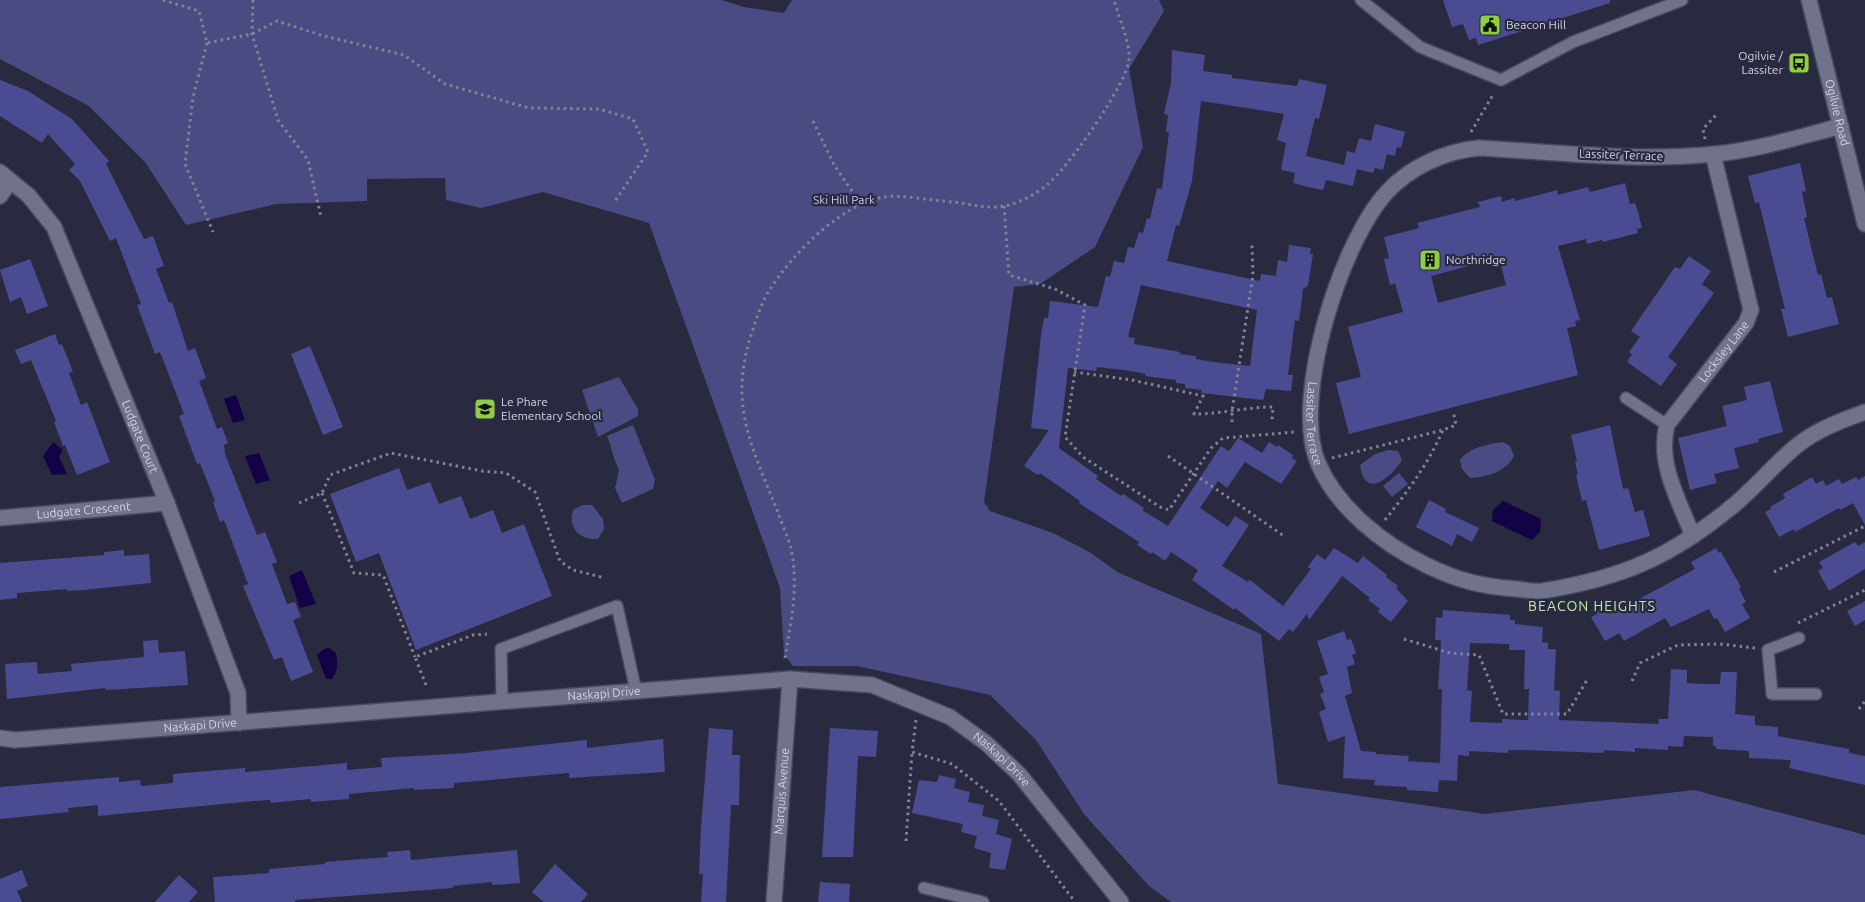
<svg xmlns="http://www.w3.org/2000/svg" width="1865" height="902" font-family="Ubuntu,sans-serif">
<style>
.green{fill:#4a4b82}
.water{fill:#130246}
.building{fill:#4b4b92;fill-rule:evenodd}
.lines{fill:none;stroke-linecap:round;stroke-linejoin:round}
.service-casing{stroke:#48485b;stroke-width:14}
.minor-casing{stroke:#48485b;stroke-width:18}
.tertiary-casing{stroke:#48485b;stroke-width:18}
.path{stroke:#828396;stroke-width:3;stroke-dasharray:2.5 4;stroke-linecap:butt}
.service{stroke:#71738d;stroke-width:11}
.minor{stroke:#71738d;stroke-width:15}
.tertiary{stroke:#71738d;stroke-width:15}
.labels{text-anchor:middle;stroke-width:4.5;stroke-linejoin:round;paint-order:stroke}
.poi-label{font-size:12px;fill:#d2d3e2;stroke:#292a40;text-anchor:start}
.street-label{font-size:12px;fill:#d2d3e2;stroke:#292a40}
.park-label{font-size:12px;fill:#c4c8f1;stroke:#292a40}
.neighbourhood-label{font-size:14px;letter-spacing:1px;fill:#c1e7a1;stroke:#292a40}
</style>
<rect width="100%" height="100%" fill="#292a40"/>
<path class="green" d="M0,0h722l22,7 40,6 8,-13h367l5,11 -35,58 14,78 -48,100 -55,37 -26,3 -30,215 6,9 63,22 38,20 26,19 144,62 17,150 207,30 209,-24 171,45v67h-694l-22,-16 -65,-72 -48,-74 -46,-45 -133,-29h-64l-9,-12 -4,-66 -131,-365 -106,-31 -62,16 -35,-8 -1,-22 -78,1v22l-91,3 -90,21 -41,-63 -56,-56 -89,-47z
M619,377l19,32v7l-40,21 -16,-47z
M633,425l22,55 -2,9 -31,14 -7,-15 4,-18c-6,-12 -7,-22 -12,-34z
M1503,442l7,4 4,10c-8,16 -27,21 -44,22l-8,-9 -2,-9c10,-13 28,-16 43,-18z
M1388,450l10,1 4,9c-11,17 -37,41 -42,5l15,-11z
M1399,473l9,11 -16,13 -9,-11z
M582,505h10l11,14 1,10 -6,10c-19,1 -30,-11 -25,-29z"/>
<path class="water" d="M236,395l9,25 -12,3 -9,-24z
M53,442l10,8 -4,7 8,17 -15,1 -9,-19z
M259,453l11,27 -14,4 -11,-28z
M1503,501l38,18 -1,13 -8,8 -40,-19 1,-11z
M302,570l14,34 -16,4 -11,-32z
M329,648l7,5c2,11 2,17 -4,26h-6l-9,-24 7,-6z"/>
<path class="building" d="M1443,0h167v3l-132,42 -2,-7 -7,2 -6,-16 -11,3z
M1172,50l33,5 -2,16 29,4v3l65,8 2,-7 28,6 -8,34 -4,-1 -9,38 38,9 3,-14 8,2 4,-15 12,3 4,-17 30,8 -4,16 -4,-1 -2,9 -8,-2 -4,16 -8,-2 -2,5 -16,-4 -4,17 -27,-6 -3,10 -15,-3 -15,-4 2,-10 -14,-3 5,-27 -9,-3 7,-26 -83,-13 -9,80 -13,45 -3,-1 -9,36 93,20 1,-7 15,2 2,-16 9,2 2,-17 22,3 -1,6h3l-5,32 -5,3 -4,32 -4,-1 -7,55h5l-2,16 -25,-2 -3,11 -62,-7 1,-3 -17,-2v-4l-9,-1v-3l-31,-4 1,-2 -15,-3 -34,-4 -1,4 -28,-3 -9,80 39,28 -2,3 25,17 2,-2 21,14 -2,2 26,16 53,-80 8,5 9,-13 24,15 7,-11 8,5 1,-2 15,10 -1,3 5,3 -16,23 -36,-22 -18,26 -9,-7 -18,27 28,19 7,-11 14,9 -27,41 26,16 2,-2 33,26 28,-37 -3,-2 9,-13 8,6 9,-12 24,15 5,-7 24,19 -1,2 12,9 -2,2 12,13 -17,21 -13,-10 2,-3 -12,-9 2,-2 -28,-22 -33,44 -2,-6 -14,18 -4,-3 -10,12 -44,-33 -1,2 -42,-30 6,-10 -27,-18 -6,9 -13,-9 -1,2 -14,-9 2,-3 -60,-39 1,-2 -40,-28 -2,2 -14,-9 25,-36 -18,-2 10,-93 3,-17h4l2,-17 48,6 8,-31 4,1 4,-16 10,2 4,-16 6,1 5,-16 4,1 4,-15 3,1 7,-31 5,1 7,-57h-3l2,-17 -4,-1 7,-31zM1141,285l116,25 -7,56 -37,-4 -17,-3v-3l-17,-2 1,-2 -46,-8 1,-6 -7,-1z
M0,80l28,11 44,28 37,42 -3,3 38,75 9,-3 11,30 -8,3 13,34 3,-1 16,49 7,-3 11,30 -7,3 18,48 5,-2 6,16 -4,2 1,9 32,81 8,-3 12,30 -5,2 15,40 8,-2 6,15 -8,3 20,52 -22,9 -9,-24 -8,3 -31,-74 5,-2 -24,-64 -4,2 -7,-20 2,-1 -15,-38 -3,1 -18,-48 5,-2 -24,-62 -5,2 -18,-49 4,-1 -25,-66 -6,3 -30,-60 -11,-11 6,-6 -27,-30 -6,9 -42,-27z
M1800,163l6,28 -4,1 5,25 -3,1 14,57 3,-1 6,24 5,-1 7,27 -51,13 -7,-28h4l-14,-57 -12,-50 -4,1 -7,-27z
M1625,183l5,21 5,-1 3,9 4,16 -5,1 1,4 -35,9 -1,-2 -15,4 -1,-5 -28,7 22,74 -5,1 1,5 -9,2 11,47 -229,59 -13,-51 25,-6 -13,-50 55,-15 -8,-29 -5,2 -6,-26 5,-1 -5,-21 35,-9 -2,-5 63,-16 -2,-5 23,-6 1,6 12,-4 1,3 42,-11 1,5 30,-8 2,5zM1499,258l7,27 -68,18 -7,-27z
M1689,256l22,15 -9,13 12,9 -46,64 9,7 -16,22 -34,-24 5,-8 -3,-2 11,-15 -9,-6 44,-64 5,2z
M30,259l18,47 -21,8 -6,-17 -11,5 -10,-32z
M55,334l4,11 3,-1 11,28 -4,1 12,32 6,-3 23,60 -33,13 -12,-30 -2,1 -9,-24 2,-1 -25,-61 -10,4 -6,-14z
M310,346l33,81 -20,8 -32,-81z
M1770,381l13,51 -25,7 1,3 -25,6 5,20 -25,6 3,9 -27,7 -12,-52 49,-12 -5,-20 25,-6 -3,-13z
M1610,425l13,64 5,-1 7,24 8,-2 7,26 -51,14 -13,-50 -4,1 -6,-26h2l-3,-14h2l-6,-26z
M399,468l8,22 23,-8 9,22 22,-8 9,23 23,-9 9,23 22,-9 28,72 -136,54 -37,-97 -23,9 -26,-68z
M1865,476v49l-12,-22 -13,7 -1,-2 -44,24 -1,-3 -15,8 -14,-25 6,-3 -1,-2 15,-9 -2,-4 29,-17 4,7 7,-4 3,6 13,-7 3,5 14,-7 2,3z
M1429,500l17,9 -1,3 34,16 -7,14 -15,-8 -5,12 -36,-19z
M1855,542l3,4 7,-4v27l-36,22 -11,-20 5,-3 -4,-6z
M1716,548l3,5 2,-1 20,35 -2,2 7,13 -4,2 8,14 -25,14 -8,-14 -3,1 -5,-10 -38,18 -6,-9 -41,23 -5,-8 -14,8 -14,-24 6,-3 -1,-2 17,-10 4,7 7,-2 71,-38 -4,-7z
M124,550v6l25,-2 2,29 -68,7 -16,1v-2l-50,4v5l-17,2v-37l104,-8v-3z
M1865,601v19l-10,6 -8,-15z
M1443,610l67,5v5h5v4l28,3 -1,15 6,1v6h8l-2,41 6,1 -1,29 99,4 1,-5h9l3,-50 16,1v13l16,1h17l1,-12h16l-2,42 20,2v9l23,2v9l71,13v4l16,3v29l-76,-17 2,-8 -42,-2v-7l-33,-2v-3h-3v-9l-29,-1 -1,11 -15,-1v4l-33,-2v4l-31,-2 -1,3 -80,-3h-15v3l-39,-2v5l-11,-1 -1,26 -18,-1 -1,12 -31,-2v-3l-33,-2 1,-5 -32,-2 2,-42 -17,6 -9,-30 7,-3 -6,-15 4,-2 -5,-15 9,-3 -11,-33 27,-10 3,9 4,-1 5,14 -4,2 3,9 -8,3 5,26 -7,3 16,55 15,1v2l33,2 -1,5 32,2 2,-74h-4l3,-49h-6l1,-23 6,1zM1470,643l39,1v6h16l-1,39h5l-1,31 -26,-1v4l-32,-1 2,-31 -5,-1z
M158,640l1,13 26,-2 3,34 -82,5 -1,-2 -98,11 -2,-35 32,-2 1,12 34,-3 -1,-7 73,-7 -1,-16z
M709,728l24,2 -1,25h8l-1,50h-8l-5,97h-25l2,-28h-4l2,-47z
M830,728l48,3 -2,26 -18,-1 -5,101h-31z
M663,739l2,33 -96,6v-5l-115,10v5l-40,2v-2l-65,6v5l-38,3 -1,-3 -39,4 -1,-3 -16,1 -156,15v-11l-30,3 1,4 -69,7v-32l119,-10v5l21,-2 1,6 32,-3v-9l47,-4 25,-2v4l102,-9v7l35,-3 -1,-9 85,-5 121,-13v8z
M939,775l17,4 -2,9 16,4 -2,10 16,3 -2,11 17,4 -3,14 16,5 -7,31 -16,-2 2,-15 -17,-5 3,-12 -16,-4 2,-8 -51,-11 7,-33 18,2z
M410,850l1,10 106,-10 3,33 -28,2v-3l-40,4 1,2 -158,12v2h-80l-2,-25 56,-4v-4l56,-5v-2l63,-5 -1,-5z
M555,864l33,30 -7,8h-37l-12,-10z
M22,870l6,16 -11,5 5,11h-22v-23z
M179,875l19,17 -9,10h-34z
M820,882l30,2 -1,18h-31z"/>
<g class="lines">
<g class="service-casing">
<path id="service" d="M1361,0l59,47 81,33 72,-38 109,-42
M1626,398l41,27
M1799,638l-31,12 4,44h44
M502,702l-1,-53 116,-43 19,85
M924,888l59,14"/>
</g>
<g class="minor-casing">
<g id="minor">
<path id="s1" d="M1841,126c-42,11 -84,24 -126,28 -78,8 -158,-2 -236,-6 -34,3 -69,19 -92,44 -46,50 -96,206 -69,271 19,45 65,81 108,102 33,16 54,21 90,24 9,1 18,3 26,2 81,-13 129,-34 192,-86 23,-19 42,-43 65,-61 19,-15 44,-24 66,-32"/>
<path id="s2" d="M0,172l29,24 25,31 113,276 71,190 1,30"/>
<path d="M0,196l10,-14"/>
<path id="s3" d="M0,518l167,-15"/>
<path id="s4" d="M1693,536c-14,-35 -36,-73 -26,-111l79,-102 5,-13 -38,-156"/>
<path id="s5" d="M0,738l15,2 775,-61 82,6 78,32 36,26 33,31 102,128"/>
<path id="s6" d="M774,902l16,-223"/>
</g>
</g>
<g class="tertiary-casing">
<g id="tertiary">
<path id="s7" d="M1809,0l56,224"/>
</g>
</g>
<path class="path" d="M163,0l36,11 8,32 45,-9 25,-13 47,15 80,19 41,29 84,24 70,1 34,10 15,33 -33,49
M253,0l-1,34 26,86 30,40 13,57
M207,43l-14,54 -8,67 28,68
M813,121l21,44 27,39
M1471,132l23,-39
M1705,139l-2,-10 13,-14
M1004,206l5,69 46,14 30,16 -20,132 18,20 77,50 9,3 42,-62 12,-10 72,-6
M1074,372l58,8 71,16 -9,18c27,0 52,-7 79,-7l-1,13
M1232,422v-11l21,-136 -1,-30
M1168,456l116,80
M1332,458l111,-28 13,-5 -3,-14
M322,493l32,80 29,2 32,82
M299,503l23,-10 8,-18 61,-22 91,18 24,2 29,19 25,69 13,9 32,8
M1385,520c23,-29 43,-56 58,-90
M1774,572l91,-46
M1798,623l67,-33
M1404,639l46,14 29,2 24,59h64l20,-34
M785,658c6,-36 14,-73 6,-109 -3,-13 -10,-27 -14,-39 -24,-60 -47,-102 -28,-168 5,-16 11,-37 20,-51 23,-37 71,-86 115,-94 16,-3 51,4 69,5 20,2 38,9 59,2 11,-3 27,-12 36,-20 19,-15 82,-104 81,-126 0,-20 -10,-39 -15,-58
M1632,681l8,-18 38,-18 42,-1 35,4
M426,685l-11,-28 58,-22 14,-1
M1859,709l6,-8
M916,720l-4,32 40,12 47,37 76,101
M906,841l6,-89"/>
<use href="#service" class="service"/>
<use href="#minor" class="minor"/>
<use href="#tertiary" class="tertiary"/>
</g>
<defs>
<g id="civic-square" transform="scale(1.125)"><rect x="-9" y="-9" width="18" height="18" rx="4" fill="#8dce44" stroke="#292a40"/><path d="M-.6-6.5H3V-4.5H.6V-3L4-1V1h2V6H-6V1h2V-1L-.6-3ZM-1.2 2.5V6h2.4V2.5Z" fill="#111"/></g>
<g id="bus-square" transform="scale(1.125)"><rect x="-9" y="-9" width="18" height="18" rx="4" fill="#8dce44" stroke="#292a40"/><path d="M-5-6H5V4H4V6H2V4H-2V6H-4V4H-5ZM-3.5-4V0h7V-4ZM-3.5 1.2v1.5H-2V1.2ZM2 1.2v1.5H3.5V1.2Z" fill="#111"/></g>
<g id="building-square" transform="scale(1.125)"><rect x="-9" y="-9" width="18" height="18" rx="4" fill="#8dce44" stroke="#292a40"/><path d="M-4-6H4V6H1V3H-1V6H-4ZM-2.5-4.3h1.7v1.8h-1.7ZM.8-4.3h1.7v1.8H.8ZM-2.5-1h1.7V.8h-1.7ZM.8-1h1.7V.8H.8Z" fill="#111"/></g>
<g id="school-square" transform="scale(1.125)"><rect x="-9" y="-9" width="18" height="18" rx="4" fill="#8dce44" stroke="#292a40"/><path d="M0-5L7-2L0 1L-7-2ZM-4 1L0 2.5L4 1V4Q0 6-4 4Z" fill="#111"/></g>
</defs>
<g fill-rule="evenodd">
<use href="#civic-square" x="1490" y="25"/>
<use href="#bus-square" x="1799" y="63"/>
<use href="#building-square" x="1430" y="260"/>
<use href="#school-square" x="485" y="409"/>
</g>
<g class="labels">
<g class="poi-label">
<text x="1506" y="29">Beacon Hill</text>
<text x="1783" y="60" text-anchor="end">Ogilvie /<tspan x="1783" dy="14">Lassiter</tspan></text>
<text x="1446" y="264">Northridge</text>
<text x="501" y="406">Le Phare<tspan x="501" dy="14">Elementary School</tspan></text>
</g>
<g class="street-label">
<text dy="4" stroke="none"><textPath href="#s7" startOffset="116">Ogilvie Road</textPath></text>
<text transform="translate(1621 155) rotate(2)" y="4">Lassiter Terrace</text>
<text dy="4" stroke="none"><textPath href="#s4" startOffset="209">Locksley Lane</textPath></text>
<text dy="4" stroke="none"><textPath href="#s1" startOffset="718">Lassiter Terrace</textPath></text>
<text dy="4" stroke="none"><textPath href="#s2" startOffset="304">Ludgate Court</textPath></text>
<text dy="4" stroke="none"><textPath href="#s3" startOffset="84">Ludgate Crescent</textPath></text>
<text dy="4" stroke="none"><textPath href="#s5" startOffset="606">Naskapi Drive</textPath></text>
<text dy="4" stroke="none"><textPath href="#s5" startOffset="201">Naskapi Drive</textPath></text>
<text dy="4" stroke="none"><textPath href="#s5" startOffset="1026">Naskapi Drive</textPath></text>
<text dy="4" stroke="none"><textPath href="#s6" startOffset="111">Marquis Avenue</textPath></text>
</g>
<g class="park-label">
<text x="844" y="204">Ski Hill Park</text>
</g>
<g class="neighbourhood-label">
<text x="1592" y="611">BEACON HEIGHTS</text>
</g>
</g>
</svg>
